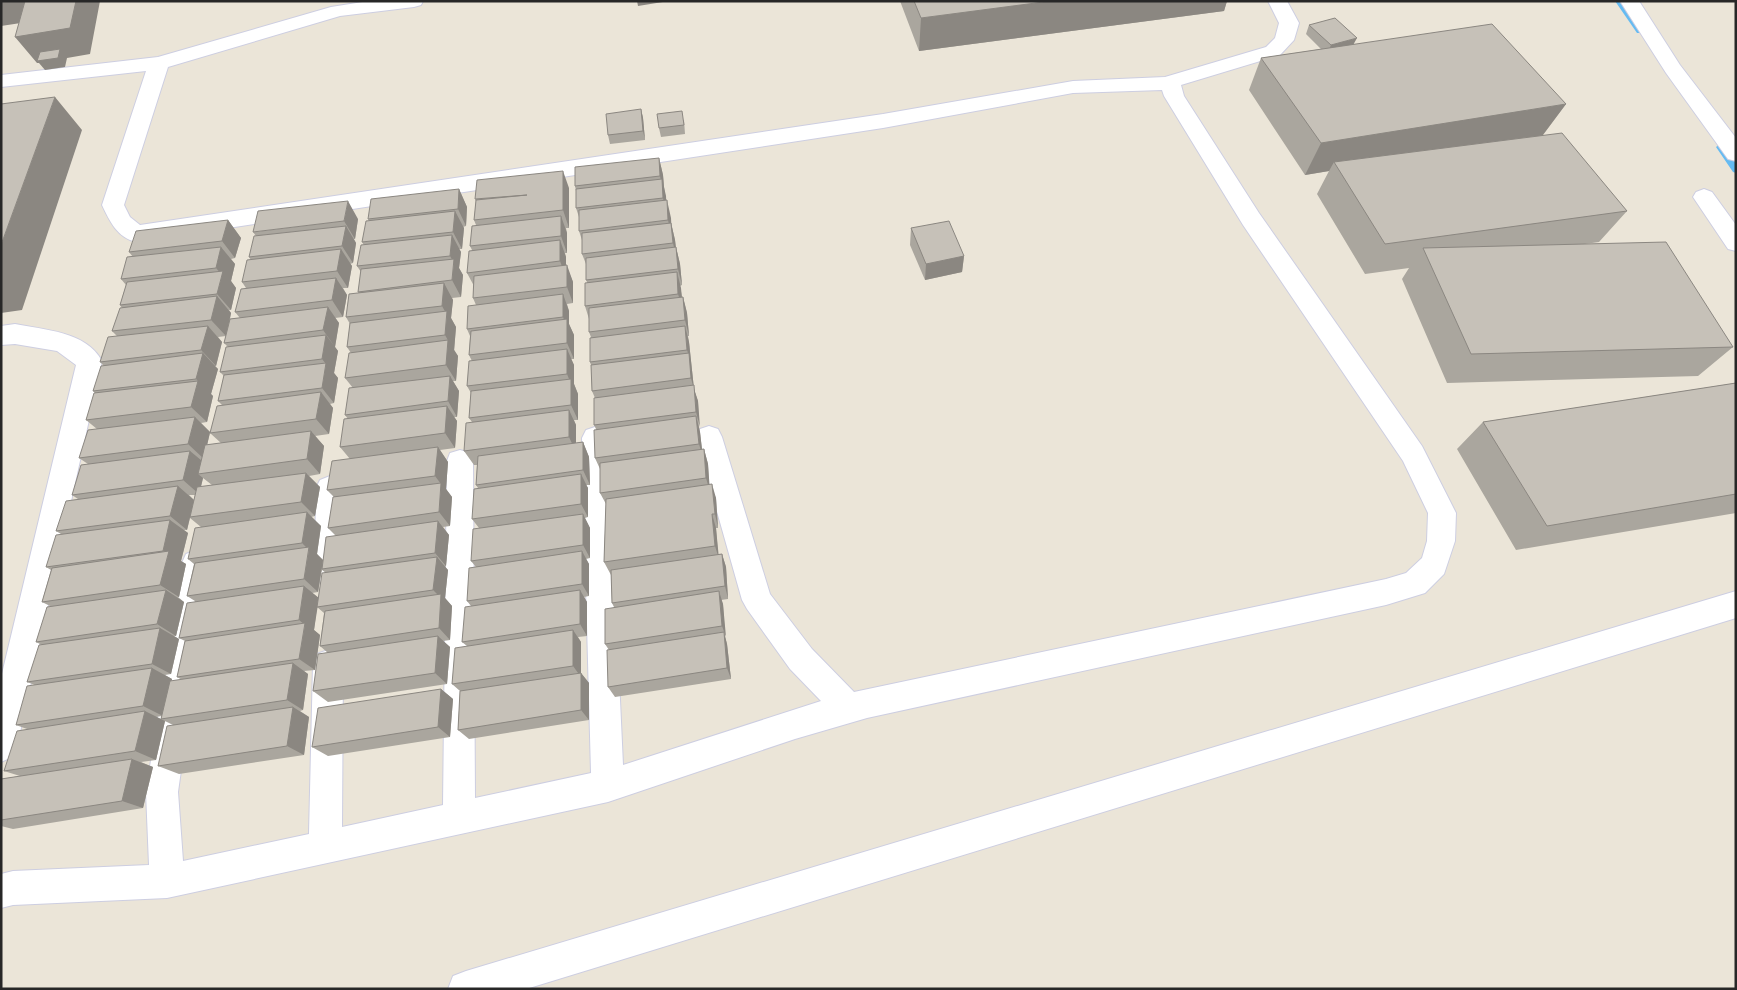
<svg xmlns="http://www.w3.org/2000/svg" width="1737" height="990" font-family="'Titillium Web',sans-serif">
<style>
.lines{fill:none;stroke-linecap:round;stroke-linejoin:round}
.stream{fill:#65bbf2;fill-rule:evenodd}
.minor-casing{stroke:#cdcee1;stroke-width:2}
.minor{fill:#fff;fill-rule:evenodd}
.wall{fill:#aaa69e;fill-rule:evenodd}
.shaded-wall{fill:#8b8781}
.building{fill:#c6c1b8;stroke:#8b8781}
</style>
<rect width="100%" height="100%" fill="#ebe5d8"/>
<g class="lines">
<path class="stream" d="M1615,1h8l21,30 -1,2h-6z
M1720,144l3,1 13,18v10l-3,-1 -17,-25z"/>
<g class="minor-casing">
<path id="minor" d="M369,1h54l-2,4 -7,2 -74,9 -172,51 -44,138 6,12 10,8 743,-111 190,-33 92,-4 101,-30 9,-9 4,-15 -11,-22h19l12,22 -5,17 -14,15 -99,30 3,11 75,117 163,233 34,67 -1,28 -11,33 -19,19 -39,12 -519,113 -72,21 -187,63 -441,96 -154,7 -12,3v-34l12,-3 136,-6 -3,-73 36,-229 4,-9 10,-4 10,4 4,9 -32,229 5,69 126,-27 4,-170 4,-10 11,-4 11,4 4,10 -1,163 101,-22 4,-344 3,-8 10,-3 10,3 3,8 2,337 116,-25 -9,-335 4,-8 9,-3 9,3 4,8 15,327 198,-64 -31,-32 -43,-60 -5,-9 -46,-163 4,-8 9,-3 9,3 4,8 48,157 42,55 42,43 532,-113 20,-6 16,-15 5,-17 1,-28 -25,-52 -160,-236 -79,-129 -2,-6 -89,3 -190,35 -747,114c-19,-5 -26,-20 -34,-37l44,-134 -145,16v-12l157,-18 173,-50z
M1620,1h19l41,64 56,73v23l-8,-2 -62,-86z
M1704,189l8,3 24,33v26l-8,-2 -35,-52 3,-5z
M15,324c29,6 71,7 87,37l-85,385 -5,11 -11,5v-84l75,-313 -19,-14 -42,-7 -14,1v-19z
M330,476l10,4 4,8 -1,85 -4,9 -10,4 -10,-4 -4,-9 1,-85 4,-8z
M1736,591v27l-1210,371h-78l5,-13 13,-5z"/>
</g>
<use href="#minor" class="minor"/>
</g>
<path class="wall" d="M900,1h327l-3,10 -305,40z
M1309,25l45,19 212,60 -23,31 84,76 -28,31 -14,2 148,103 -35,29 -251,7 -45,-104 7,-11 -44,6 -48,-80 12,-23 -24,4 -56,-85 12,-32 60,-9 -15,-15z
M641,109l2,9 2,22 -35,4 -2,-9z
M684,120l1,14 -24,3 -2,-9z
M659,158l4,17 1,12 2,13 9,40 1,7 4,17 2,21 -2,1 2,11h1l4,16 2,23h-1l1,6 5,47 4,12 1,26 1,5 2,18 2,-1 4,15 1,20 7,14 2,30h-2l2,26h4l4,13 2,32 -7,1 2,4 2,33 2,7 4,35 -116,18 -7,-10 1,-37 -4,-6 9,-37 -2,-4 -1,-28 -7,-13 2,-58 -6,-11v-24l-5,-11 1,-29 -2,-4 1,-27 -3,-7 -1,-26 -1,-3 1,-25 -2,-5v-13l-4,-13 2,-24 -1,-2v-16l-4,-10v-14l-3,-9v-14l-3,-9v-17l-1,-5z
M569,188v40h-3l1,5v20h-2l1,4v8l7,17v21l-6,1 2,7v13l5,11v24h-3l3,6v19l4,10v26h-4l2,5v18l7,-1 6,15 1,28h-4l2,3v29l-3,1 5,10v30l-4,1 3,5v32l-5,1 3,5v34l-9,1 3,5v31l8,10v37l-120,19 -11,-9 2,-39 -8,-7 15,-38 -5,-4 9,-36 -4,-5 9,-34 -5,-6 8,-33 -7,-9 6,-31 -2,-3 1,-20h-3l-10,-14 8,-29 -3,-4 2,-25 -4,-7 5,-25 -3,-6 1,-19 -3,-7 9,-24 -3,-7 1,-12 -7,-13 5,-23 -2,-4 6,-21 -2,-5 2,-19 -1,-2z
M459,189l8,18 -1,19 -3,1 1,1 -2,21h-3l2,3 -2,16 4,7 -2,22 -9,1 1,2 -2,18 5,9 -2,24 4,5 -2,25h-3l6,10 -2,26h-3l3,4 -2,27 -15,2 8,12 -2,27 6,8 -2,29 -7,1 6,8 -3,31 -1,1 3,3 -3,28 7,8 -2,34 -7,1 7,6 -3,37 -119,18 -15,-11 15,-38 -8,-7 4,-33 -7,-6 -3,23 6,5 -5,35 -11,1 4,3 -5,36 -3,1 9,6 -5,38 -125,19 -21,-8 15,-41 -12,-6 1,-3 -6,1 9,4 -9,39 -15,2 12,5 -10,41 -130,21 -12,-3v-47l19,-3 -16,-5 23,-42 -11,-4 19,-40 -8,-3 15,-37 -6,-3 14,-36 -8,-4 9,-32 -5,-3 15,-33 -5,-3 22,-32 -6,-4 16,-31 -9,-6 18,-29 -11,-9 9,-27 -2,-2 11,-25 -4,-4 17,-26 -5,-5 10,-23 -2,-3 6,-20 -5,-6 12,-22 -4,-5 99,-32 13,18 -6,20 -4,1 4,5 -4,17 5,7 -5,22h-2l2,3 -1,6 10,-1 -5,-6 11,-24 -4,-6 9,-22 -2,-3 7,-21 -3,-4 105,-13 -3,20h-1l2,4 -3,20 -3,1 2,2 -4,22h-5l4,7 -4,22 -8,1 4,5 -4,24 3,4 -4,22 4,5 -4,25 -4,1 3,4 -4,26 -14,2 9,10 -4,28 -11,2 11,11 -5,29 -4,1 10,9 -4,28 6,6 13,-24 -8,-8 6,-31 -7,-7 23,-31 -10,-12 8,-28 -3,-4 8,-27 -8,-10 6,-25 -4,-6 3,-23 -4,-7 13,-24 -1,-1 3,-20 -4,-6 7,-21 -2,-3 7,-21 -1,-2zM226,336l-2,7 4,4 -8,25 4,4 -6,25 4,4 -12,27 -9,-9 6,-1 6,-26 -2,-2 7,-25 -4,-3h2l6,-24 -4,-5zM210,433l11,10 -14,2zM203,478l9,7 -11,2zM189,495h6l-1,5zM190,518l11,9 -13,32 6,5 -7,32 8,5 -16,37 6,3 -8,36 5,3 -11,1 1,-2 -7,-4 6,-1 8,-35 -5,-3h2l8,-34 -6,-5h1l7,-33 -5,-3 7,-28 -4,-3h3zM322,570l4,3 -8,25 -6,-5 6,-1z
M911,228l53,28 -2,16 -37,8 -15,-35z
M1736,383v130l-220,37 -59,-101 26,-27z
M441,689l12,10 -3,38 -122,19 -16,-9z"/>
<path class="shaded-wall" d="M1,1h39l-6,20 -33,5z
M76,1h24l-10,53 -23,4 -2,9 -20,3 -6,-7h-2l-22,-26z
M637,1h32l-31,5z
M1051,1h176l-3,10 -305,40 2,-33z
M1357,38l-5,9 -25,7 4,-9z
M55,97l27,33 -60,180 -21,3v-68z
M1566,104l-24,32 -208,26 -5,9 -24,4 16,-32z
M641,109l2,9 2,22 -2,-9z
M659,158l4,17 1,12 2,9 1,20 -4,-18 -1,-12 -2,-10z
M563,171l6,17v40l-6,-18z
M459,189l8,18 -1,19 -8,-17z
M667,200l4,18 1,20 -4,-18z
M348,201l10,18 -3,20 -11,-18z
M455,211l9,17 -2,21 -9,-17z
M561,216l6,17v20l-6,-17z
M228,220l13,18 -6,20 -13,-17z
M671,223l4,17 2,20 -4,-17z
M346,226l10,17 -3,20 -11,-17z
M452,235l9,17 -2,16 4,7 -2,22 -9,-17 2,-17 -4,-7z
M560,240l6,17v21l-6,-17z
M221,247l14,17 -4,17 5,7 -5,22 -14,-16 5,-19 -6,-7z
M676,247l4,17 2,21 -4,-16z
M341,249l11,17 -4,22 -11,-17z
M964,256l-2,16 -37,8 1,-16z
M567,265l6,17v21l-6,-16z
M677,272l4,16 2,22 -5,-16z
M336,278l11,17 -4,22 -11,-17z
M444,283l9,17 -2,18 5,9 -2,24 -9,-16 2,-20 -5,-9z
M563,294l6,17v13l5,11v24l-7,-16v-15l-4,-11z
M217,296l14,17 -5,23 -15,-16z
M683,297l4,16 2,23 -4,-16z
M328,307l11,16 -4,24 -12,-17z
M208,326l14,16 -6,24 -15,-16z
M685,326l4,16 5,47 4,12 2,26 -4,-15 -2,-22 -3,-12 -2,-22 -2,-6z
M326,335l12,16 -4,22 4,5 -4,25 -12,-15 4,-24 -4,-5z
M448,340l10,16 -2,25 -10,-16z
M567,349l7,16v19l4,10v26l-7,-15v-21l-4,-10z
M203,353l15,16 -7,25 -15,-15z
M450,376l9,15 -2,26 -9,-16z
M198,381l15,15 -6,26 -16,-15z
M321,392l12,16 -4,26 -13,-15z
M447,406l10,15 -2,27 -10,-15z
M569,410l7,15v27l-7,-15z
M696,416l4,16 3,26 -4,-14z
M195,417l15,15 -6,27 -16,-15z
M311,431l13,15 -4,28 -13,-15z
M583,442l6,15 1,28 -7,-15z
M438,447l10,15 -2,27 6,8 -2,29 -11,-14 2,-28 -6,-8z
M704,449l4,15 2,28 -4,-14z
M190,451l17,14 -9,9 5,4 -4,16 -16,-14z
M306,473l14,14 -5,29 -14,-14z
M581,474l7,14v29l-7,-13z
M712,484l4,14 2,30 -3,-14z
M178,486l16,14 -7,30 -17,-14z
M307,512l14,14 -4,28 6,6 -5,32 -14,-13 5,-29 -7,-7z
M583,514l7,14v30l-7,-13z
M712,514l4,14 3,31 -4,-13z
M170,520l18,13 -7,28 5,3 -7,33 -19,-12 8,-30 -5,-4z
M438,521l11,14 -3,31 -11,-13z
M582,551l7,13v32l-7,-12z
M722,554l4,13 2,32 -3,-13z
M437,557l11,13 -3,28 7,8 -2,34 -11,-12 2,-30 -8,-8z
M304,586l15,12 -5,32 6,5 -5,35 -16,-11 6,-34 -6,-5z
M166,590l18,12 -8,34 -19,-12z
M580,590l7,12v34l-7,-12z
M719,591l4,13 3,33 -4,-11z
M160,628l19,11 -8,35 -19,-10z
M573,630l8,12v35l-8,-11z
M724,632l3,12 4,35 -4,-11z
M438,636l12,11 -3,37 -12,-11z
M293,663l15,11 -5,36 -16,-10z
M152,668l20,11 -9,37 -20,-10z
M581,673l8,10v37l-8,-10z
M441,689l12,10 -3,38 -12,-10z
M293,707l16,10 -5,38 -17,-9z
M145,711l20,10 -9,39 -21,-9z
M132,759l21,8 -10,41 -21,-7z"/>
<path class="building" d="M25,1h51l-6,27 -55,9z
M914,1h137l-130,17z
M1335,18l22,20 -26,7 -22,-20z
M1492,24l74,80 -245,39 -60,-85z
M60,49l-2,9 -21,3 3,-9z
M55,97l-54,148v-141z
M641,109l2,22 -35,4 -2,-21z
M682,111l2,14 -25,3 -2,-14z
M1562,133l65,78 -242,33 -51,-82z
M659,158l1,18 -85,10v-19z
M563,171v39l-89,10 2,-20 51,-5 -52,4 2,-19z
M662,179l1,19 -87,10v-19z
M459,189l-1,20 -90,10 3,-20z
M667,200l1,20 -89,11v-21z
M348,201l-4,20 -91,11 5,-21z
M455,211l-2,21 -91,10 4,-21z
M561,216v20l-91,10 2,-20z
M228,220l-6,21 -93,11 7,-21z
M949,221l15,35 -38,8 -15,-36z
M671,223l2,20 -91,11v-21z
M346,226l-4,20 -93,11 5,-21z
M452,235l-2,21 -93,10 4,-21z
M560,240v21l-93,12 2,-22z
M1666,242l67,105 -262,7 -48,-106z
M221,247l-5,21 -95,11 6,-22z
M676,247l2,22 -92,11v-22z
M341,249l-4,22 -95,11 5,-22z
M454,259l-2,21 -94,12 3,-23z
M567,265v22l-94,11 1,-22z
M223,271l-6,23 -97,11 7,-23z
M677,272l1,22 -93,12v-23z
M336,278l-4,22 -97,12 6,-23z
M444,283l-2,23 -96,11 3,-23z
M563,294v23l-96,12 1,-23z
M217,296l-6,24 -99,11 8,-23z
M683,297l2,23 -96,12v-24z
M328,307l-5,23 -99,13 6,-24z
M447,311l-2,24 -98,12 3,-24z
M567,319v24l-98,12 2,-24z
M208,326l-7,24 -101,12 8,-25z
M685,326l2,24 -97,12v-24z
M326,335l-4,24 -102,13 6,-25z
M448,340l-2,25 -101,13 4,-25z
M567,349v25l-100,12 2,-25z
M203,353l-7,26 -103,12 8,-25z
M689,353l2,25 -99,13 -1,-26z
M326,363l-4,25 -104,13 6,-26z
M450,376l-2,25 -103,14 4,-27z
M571,379v26l-102,13 2,-27z
M198,381l-7,26 -105,13 8,-27z
M1736,383v111l-189,32 -64,-104z
M694,385l2,27 -102,13v-27z
M321,392l-5,27 -106,14 7,-27z
M447,406l-2,27 -105,14 4,-28z
M569,410v27l-105,14 2,-28z
M696,416l3,28 -104,14 -1,-28z
M195,417l-7,27 -109,14 9,-28z
M311,431l-4,28 -109,15 7,-29z
M583,442v28l-107,15 2,-29z
M438,447l-3,29 -108,14 5,-29z
M704,449l2,29 -106,15v-30z
M190,451l-7,29 -111,15 9,-30z
M306,473l-5,29 -111,15 7,-30z
M581,474v30l-109,15 2,-30z
M441,483l-2,29 -111,16 5,-31z
M712,484l3,30h-3l3,32 -111,16 2,-63z
M178,486l-8,30 -114,15 10,-30z
M307,512l-5,31 -114,16 7,-31z
M583,514v31l-112,16 2,-32z
M170,520l-7,31 -117,16 10,-32z
M438,521l-3,32 -113,16 4,-32z
M309,547l-5,32 -117,17 8,-33z
M169,551l-9,34 -118,17 10,-34z
M582,551v33l-115,17 2,-33z
M722,554l3,32 -113,17 -1,-33z
M437,557l-4,33 -116,17 5,-34z
M304,586l-5,34 -120,18 8,-35z
M166,590l-9,34 -121,18 11,-35z
M580,590v34l-118,18 3,-35z
M719,591l3,35 -117,18v-35z
M441,594l-2,34 -119,18 5,-35z
M305,623l-6,36 -122,18 8,-36z
M160,628l-8,36 -125,18 12,-37z
M573,630v36l-121,18 3,-36z
M724,632l3,36 -119,19 -1,-37z
M438,636l-3,37 -122,18 5,-37z
M293,663l-6,37 -126,19 9,-38z
M152,668l-9,38 -127,19 11,-39z
M581,673v37l-123,20 2,-39z
M441,689l-3,38 -126,20 6,-39z
M293,707l-6,39 -129,20 9,-40z
M145,711l-10,40 -131,20 13,-40z
M132,759l-10,42 -121,19v-41z"/>
<rect width="1737" height="990" fill="none" stroke="#272727" stroke-width="5"/>
</svg>
